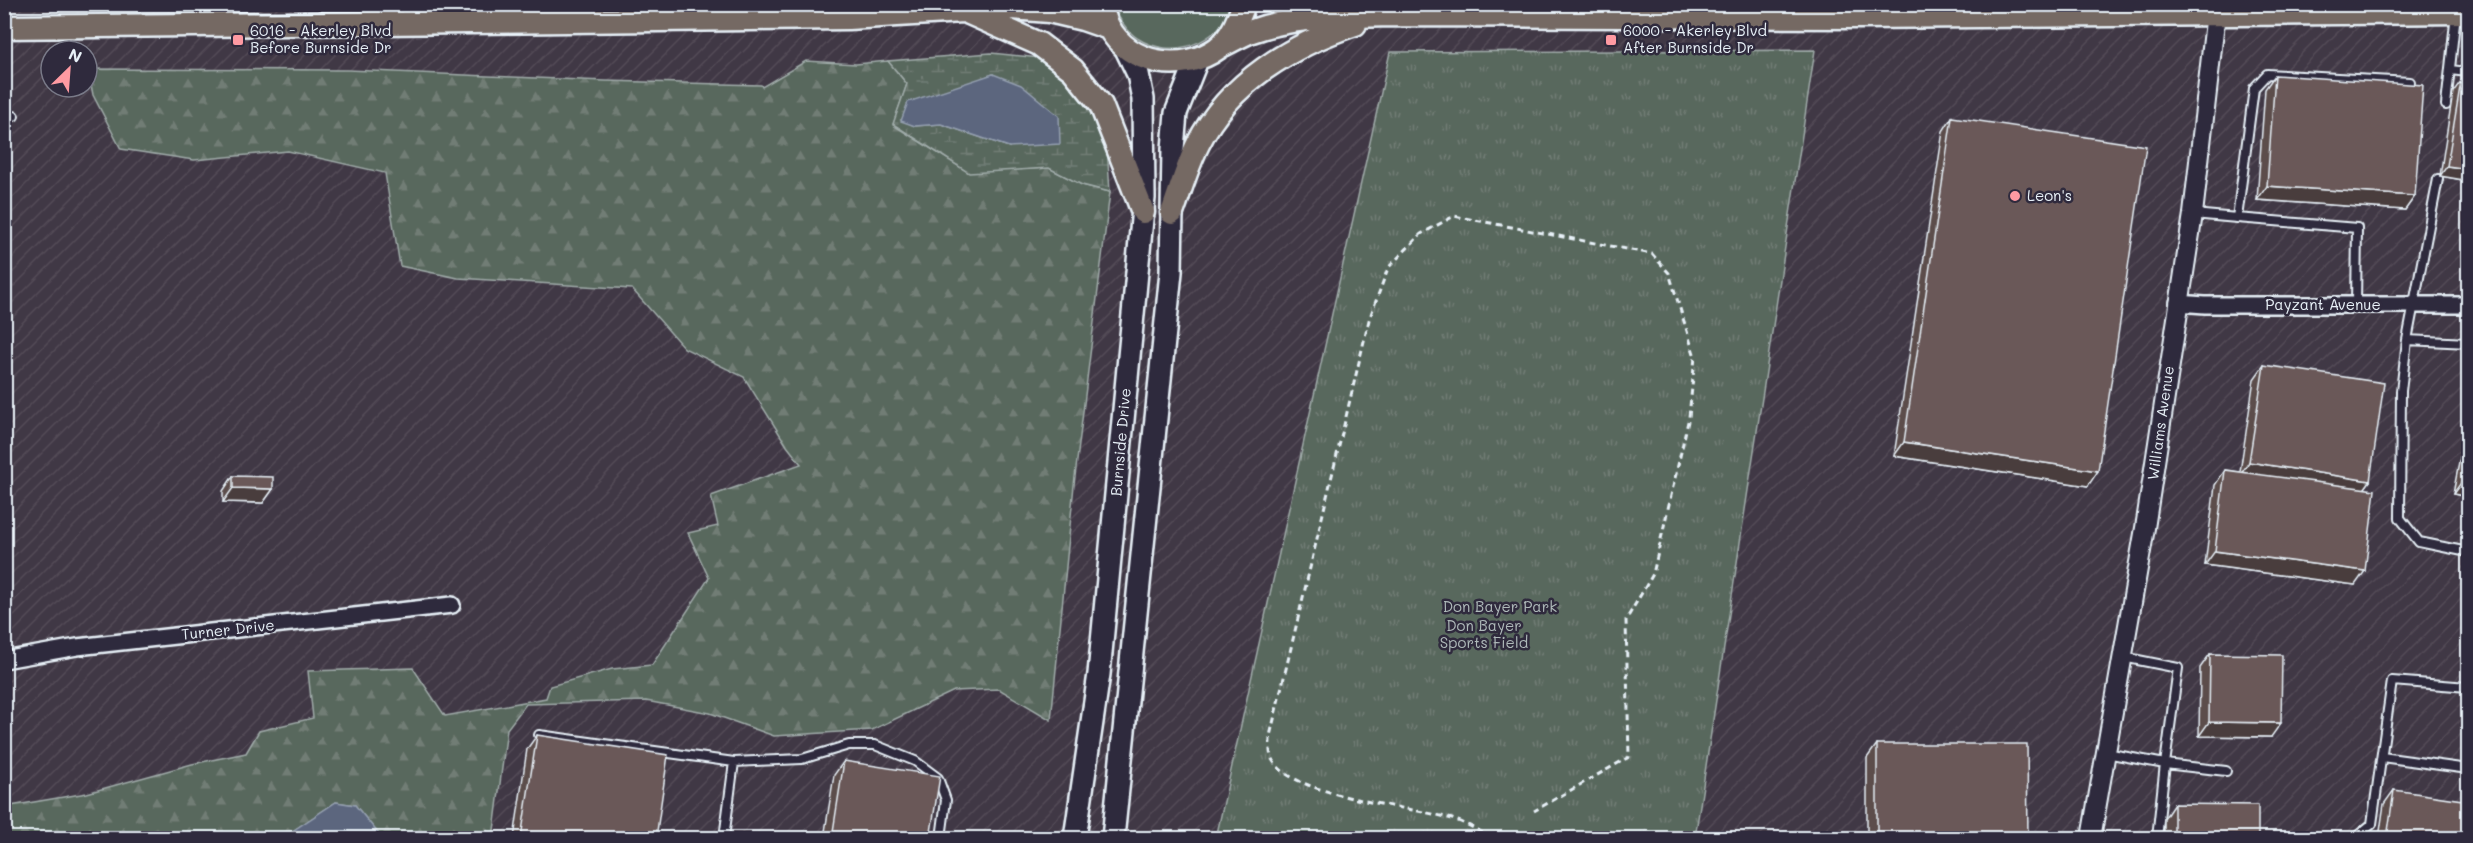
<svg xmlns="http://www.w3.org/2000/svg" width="2473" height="843" font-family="Mali,sans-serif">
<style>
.industrial{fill:url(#industrial-furrows);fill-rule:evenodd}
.grass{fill:#59675d;stroke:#a0acaa;stroke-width:1.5}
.forest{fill:url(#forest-firs);stroke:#a0acaa;stroke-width:1.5}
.wetland{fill:url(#wetland-marsh);stroke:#a0acaa;stroke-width:1.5;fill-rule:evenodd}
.park{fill:url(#park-tufts);stroke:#a0acaa;stroke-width:1.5}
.water{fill:#5b667e;stroke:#939eaf;stroke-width:1.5}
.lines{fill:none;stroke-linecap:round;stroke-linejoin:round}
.service-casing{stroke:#e8f1f8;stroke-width:12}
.minor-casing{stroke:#e8f1f8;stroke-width:20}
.tertiary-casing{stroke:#e8f1f8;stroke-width:22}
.secondary-casing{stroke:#e8f1f8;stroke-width:26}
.primary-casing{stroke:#e8f1f8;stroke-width:27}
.path{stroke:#e8f1f8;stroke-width:3;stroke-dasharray:6 4.5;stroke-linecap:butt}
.service{stroke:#2f2a3d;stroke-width:8}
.minor{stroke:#2f2a3d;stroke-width:15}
.tertiary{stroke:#2f2a3d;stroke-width:18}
.secondary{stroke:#2f2a3d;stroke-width:21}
.primary{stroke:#756964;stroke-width:22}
.wall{fill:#5b4d4c;stroke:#e8f1f8;stroke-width:1.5}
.shaded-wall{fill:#4a3e3e;stroke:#e8f1f8;stroke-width:1.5}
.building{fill:#6a5958;stroke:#e8f1f8;stroke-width:1.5}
.poi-dot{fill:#ff9aa2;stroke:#2f2a3d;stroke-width:2}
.labels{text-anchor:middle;stroke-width:5;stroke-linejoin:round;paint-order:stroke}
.poi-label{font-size:15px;fill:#e8f1f8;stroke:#2f2a3d;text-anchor:start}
.street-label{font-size:15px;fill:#e8f1f8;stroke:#2f2a3d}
.park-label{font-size:15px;fill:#afbaba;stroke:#2f2a3d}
</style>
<defs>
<pattern id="industrial-furrows" width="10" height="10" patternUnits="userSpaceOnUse" patternTransform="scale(1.5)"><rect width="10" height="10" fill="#413845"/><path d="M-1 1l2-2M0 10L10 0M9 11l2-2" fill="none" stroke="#534c57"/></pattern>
<pattern id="forest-firs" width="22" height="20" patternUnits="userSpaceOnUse" patternTransform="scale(1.5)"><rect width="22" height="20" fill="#59675d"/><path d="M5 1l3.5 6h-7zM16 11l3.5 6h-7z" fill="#717d75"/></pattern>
<pattern id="wetland-marsh" width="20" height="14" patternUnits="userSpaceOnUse" patternTransform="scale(1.5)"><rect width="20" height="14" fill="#59675d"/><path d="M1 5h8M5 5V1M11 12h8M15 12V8" fill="none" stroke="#717d75"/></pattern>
<pattern id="park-tufts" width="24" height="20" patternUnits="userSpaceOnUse" patternTransform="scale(1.5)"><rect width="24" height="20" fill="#59675d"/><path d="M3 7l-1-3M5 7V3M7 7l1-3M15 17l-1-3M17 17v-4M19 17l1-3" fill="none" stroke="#717d75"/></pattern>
</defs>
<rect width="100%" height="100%" fill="#2f2a3d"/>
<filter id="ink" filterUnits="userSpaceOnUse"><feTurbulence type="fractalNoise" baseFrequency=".0167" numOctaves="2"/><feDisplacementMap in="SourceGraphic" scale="12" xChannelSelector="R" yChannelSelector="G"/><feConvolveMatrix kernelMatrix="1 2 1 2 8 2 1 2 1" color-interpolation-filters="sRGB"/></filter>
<g filter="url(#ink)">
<path class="industrial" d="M5,5h2463v833h-773l119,-788 -424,3 -174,785h-723l14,-109 19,-25 120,-3 64,12 64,23 98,-6 82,-39 45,-2 52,31 23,-235 36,-293 -6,-90 -113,-49 -135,11 -50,-3 -44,26 -2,-2 -155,-4 -257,-11h-259l32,79 73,11 94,-9 97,22 73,105 174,11 52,59 60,29 43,68 15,19 -91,32 7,30 -29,8 20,44 -57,87 -40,4 -66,29 -101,18 -136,-45 4,47 -54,13 -13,22 -54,11 -105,29 -82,14zM51,51h36v36h-36z"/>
<path class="grass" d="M1112,5h120c-12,38 -60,56 -95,33 -12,-8 -18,-21 -25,-33z"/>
<path class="forest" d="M806,61l50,3 32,-3 19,23 -14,41 75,47 81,-4 33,17 28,7 -36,293 -23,235 -52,-31 -45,2 -82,39 -98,6 -64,-23 -64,-12 -120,3 -19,25 -14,109h-111l-27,-33 -19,-3 -54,36h-277v-31l82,-14 105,-29 54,-11 13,-22 54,-13 -5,-47 105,-3 32,48 101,-18 4,-12 62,-17 40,-4 57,-87 -21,-45 30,-7 -7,-30 90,-32 -14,-18 -43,-69 -60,-29 -52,-59 -174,-11 -58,-12 -15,-93 -97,-22 -94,9 -73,-11 -28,-54 -5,-26 260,1 257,11 156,4 1,2z"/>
<path class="wetland" d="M991,53l78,8 35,41 6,90 -28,-7 -33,-17 -80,5 -76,-49 14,-40 -19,-23zM993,74l16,73 -68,-23 -26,2 -14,-6 58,-33z"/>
<path class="park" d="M1815,50l-120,788h-479l174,-786z"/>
<path class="water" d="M993,74l28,11 38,31 1,28 -51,3 -68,-23 -26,2 -14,-5 7,-19z
M336,802l19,3 27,33h-100z"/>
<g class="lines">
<g class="service-casing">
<path id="service" d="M406,21l1,-17
M2450,70l18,2
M2446,105l10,-92
M4,116h10
M2438,179l-31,161 -6,51 -1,127 19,24 49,10
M2193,214l44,4 17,-130 13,-14 143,8
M2237,218l120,10 -1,78
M2407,340l61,3
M539,735l195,27 -10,76
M2106,753l59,11 13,-96 -55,-11
M2382,757l86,12
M734,762l68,-3 47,-14h26l40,16 23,17 8,22 -5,38
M2157,838l8,-74 61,7
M2355,838l17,-14 20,-143 76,6"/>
</g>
<g class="minor-casing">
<path id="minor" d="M2178,303l27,2h263
M4,660l73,-13 375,-42"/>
</g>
<g class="tertiary-casing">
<path id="tertiary" d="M2091,838l54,-310 48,-314 24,-210"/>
</g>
<g class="secondary-casing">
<path id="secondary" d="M1075,838l24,-164 45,-476 -1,-99 -5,-25 -13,-27
M1113,838l58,-566 2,-123 3,-36 21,-53"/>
</g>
<g class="primary-casing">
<path id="primary" d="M1100,4c3,8 5,16 8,22 21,40 76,47 110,22 14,-11 20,-28 26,-44
M969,13l70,31 34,26 28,35 42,107
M4,27l844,-9 164,-10 37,3 34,8 26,9
M1219,47c11,-5 22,-12 33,-16 42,-15 89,-14 133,-16l474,2 609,-5
M1172,213c8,-22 15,-47 26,-69 31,-62 94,-99 157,-120"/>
</g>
<path class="path" d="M1491,838c-14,-9 -30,-17 -46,-21 -39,-11 -154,-21 -173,-58 -3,-5 -2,-16 -2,-23l99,-416 19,-52 33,-34 33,-18 198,38 17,19 26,84 -6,60 -36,157 -27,46 3,137 -95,54"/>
<use href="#service" class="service"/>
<use href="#minor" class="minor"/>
<use href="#tertiary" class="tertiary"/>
<use href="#secondary" class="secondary"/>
<use href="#primary" class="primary"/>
</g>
<path class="wall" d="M2275,75l140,121 -10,14 -148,-10 8,-111z
M2461,81l8,2v98l-29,-5 13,-84z
M1952,117l136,369 -194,-30 49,-325z
M2264,365l106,116 -6,8 -9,96 -150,-20 10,-80 10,-15 15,2 14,-93z
M2469,411v86l-16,-3z
M233,476l40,13 -10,14 -40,-1v-11z
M2210,654l61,83 -72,-1 1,-68z
M537,735l119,103h-142l13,-89z
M1877,744l151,94h-161v-80z
M844,761l86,77h-106l10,-63z
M2394,790l72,48h-87l5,-34z
M2174,804l84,34h-94v-19z"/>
<path class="shaded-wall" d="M2447,166l22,3v12l-29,-5z
M2267,186l148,10 -10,14 -148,-10z
M1904,442l194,29 -10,15 -194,-30z
M2249,462l121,19 -10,14 -121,-18z
M2463,480l6,1v16l-16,-3z
M233,488l40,1 -10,14 -40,-1z
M2215,551l150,20 -10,14 -150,-20z
M2209,722l72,1 -10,14 -72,-1z"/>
<path class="building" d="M2275,75l148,10 -8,111 -148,-10z
M2461,81l8,2v86l-22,-3z
M1952,117l194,29 -48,325 -194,-29z
M2264,365l120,18 -14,98 -121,-19z
M2469,448v33l-6,-1z
M2225,470l150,20 -10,81 -150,-20z
M233,476l40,1v12l-40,-1z
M2210,654l72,1 -1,68 -72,-1z
M537,735l131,20 -12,83h-135z
M1877,744h150l1,94h-151z
M844,761l96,15 -10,62h-98z
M2394,790l75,11v20l-3,17h-79z
M2174,804l84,1v33h-84z"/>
</g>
<g class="poi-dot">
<rect x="232" y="34" width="12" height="12" rx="3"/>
<rect x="1605" y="34" width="12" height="12" rx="3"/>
<circle cx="2015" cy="196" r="6"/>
</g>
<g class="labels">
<g class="poi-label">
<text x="250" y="36">6016 - Akerley Blvd<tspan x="250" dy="17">Before Burnside Dr</tspan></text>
<text x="1623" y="36">6000 - Akerley Blvd<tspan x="1623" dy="17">After Burnside Dr</tspan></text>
<text x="2027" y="201">Leon's</text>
</g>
<g class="street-label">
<text x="2323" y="310">Payzant Avenue</text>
<text transform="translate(2161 423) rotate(-82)" y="5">Williams Avenue</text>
<text transform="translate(1121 442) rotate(-85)" y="5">Burnside Drive</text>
<text transform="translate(228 630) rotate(-6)" y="5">Turner Drive</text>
</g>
<g class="park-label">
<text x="1500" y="612">Don Bayer Park</text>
<text x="1484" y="631">Don Bayer<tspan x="1484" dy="17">Sports Field</tspan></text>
</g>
</g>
<rect width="2473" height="843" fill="none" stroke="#2f2a3d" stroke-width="24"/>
<rect x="12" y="12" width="2449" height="819" fill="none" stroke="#e8f1f8" stroke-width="2" filter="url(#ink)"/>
<g transform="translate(69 69) rotate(25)"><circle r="28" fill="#2f2a3d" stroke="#797a88" stroke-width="1.5"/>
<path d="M0-4.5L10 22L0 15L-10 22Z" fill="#ff9aa2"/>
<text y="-9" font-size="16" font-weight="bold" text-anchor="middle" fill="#e8f1f8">N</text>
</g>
</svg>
